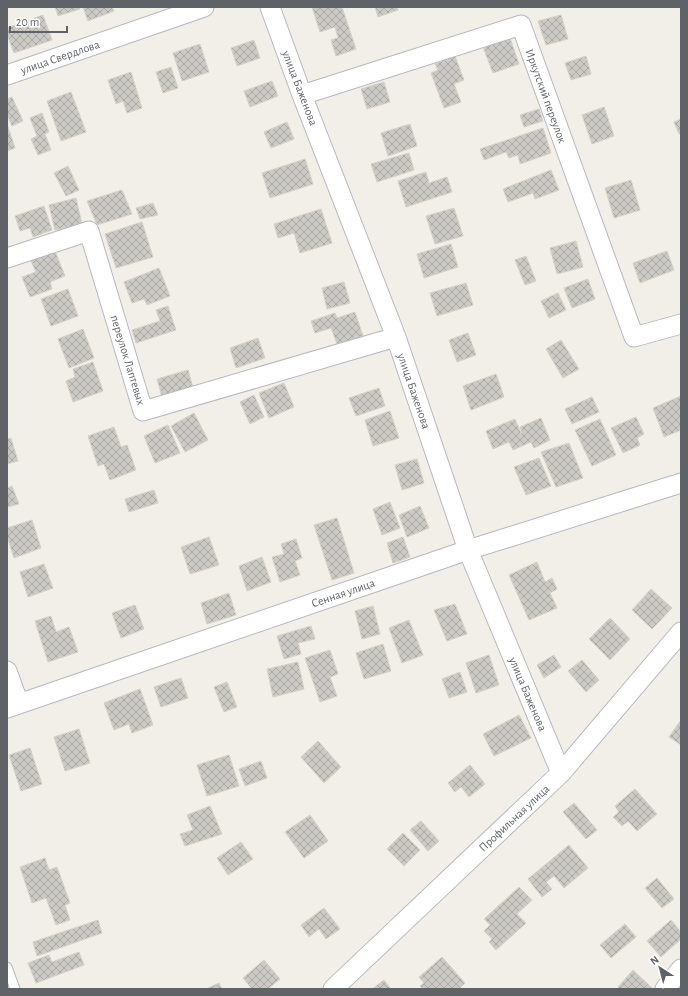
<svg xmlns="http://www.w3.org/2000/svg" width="688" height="996" font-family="'Alegreya Sans',sans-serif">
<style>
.building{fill:url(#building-cross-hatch);stroke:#d6d1c6}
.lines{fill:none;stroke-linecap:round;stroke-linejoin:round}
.lane-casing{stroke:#b5b8bc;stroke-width:11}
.street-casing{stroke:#b5b8bc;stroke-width:21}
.lane{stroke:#fff;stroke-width:9}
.street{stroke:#fff;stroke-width:19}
.labels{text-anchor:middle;stroke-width:3.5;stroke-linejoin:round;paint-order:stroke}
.street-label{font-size:12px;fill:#5f6368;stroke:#fff}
</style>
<defs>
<pattern id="building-cross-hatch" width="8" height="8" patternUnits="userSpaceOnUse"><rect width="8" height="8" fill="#cccac5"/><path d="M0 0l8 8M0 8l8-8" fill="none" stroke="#a9a8a4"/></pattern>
</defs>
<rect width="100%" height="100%" fill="#f1efe8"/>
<path class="building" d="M55,7h24l1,2 -22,7z
M83,7h29l2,4 -26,10z
M312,7h30l14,42 -20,7 -5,-16 7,-2 -3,-11 -15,5z
M375,7h22l1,3 -20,7z
M43,15l9,25 -38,13 -7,-19v-6z
M561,15l7,24 -22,6 -8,-24z
M510,38l9,26 -26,9 -10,-26z
M254,40l6,18 -23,8 -6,-18z
M200,44l9,28 -27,9 -9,-28z
M455,56l9,24 -10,4 7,18 -17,6 -13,-35 7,-3 -3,-6z
M586,56l5,18 -20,6 -6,-17z
M171,67l7,21 -15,5 -7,-21z
M131,72l11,36 -15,5 -4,-12 -7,3 -8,-24z
M272,81l6,15 -28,11 -6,-16z
M384,82l6,20 -23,7 -6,-20z
M71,92l15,40 -25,9 -14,-40z
M12,97l11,24 -11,5 -5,-12v-15z
M604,107l10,29 -22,8 -10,-29z
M539,109l4,12 -19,6 -4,-12z
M42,113l7,19 -4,2 6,16 -13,5 -7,-16 6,-3 -7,-18z
M681,119v14l-2,1 -5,-12z
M287,122l7,17 -23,9 -7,-16z
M7,124l8,24 -8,3z
M410,124l7,22 -29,10 -7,-23z
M543,128l8,25 -31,11 -2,-9 -9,3 -3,-6 -22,8 -4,-11z
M409,153l5,17 -37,12 -6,-18z
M305,159l8,25 -43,14 -8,-25z
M68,166l11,24 -13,6 -12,-23z
M551,170l8,20 -24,9 -2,-6 -25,9 -5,-13z
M426,172l3,11 18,-6 5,15 -46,15 -8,-26z
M631,180l9,30 -26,8 -9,-30z
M122,190l10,24 -35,11 -10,-24z
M76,198l6,26 -27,6 -6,-25z
M153,203l5,12 -18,4 -4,-11z
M44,206l8,24 -19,7 -3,-9 -10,3 -5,-15z
M454,208l9,28 -28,8 -9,-28z
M321,209l11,34 -32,10 -6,-20 -16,5 -4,-14z
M142,222l11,35 -37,11 -11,-34z
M576,241l7,26 -26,7 -7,-26z
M451,244l7,23 -34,11 -7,-24z
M55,251l10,25 -15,6 2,7 -22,8 -8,-20 14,-5 -5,-11z
M667,251l7,19 -34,13 -7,-20z
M526,256l10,25 -11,4 -10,-25z
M159,268l11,28 -23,9 -3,-6 -12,4 -8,-21z
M588,279l7,20 -23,9 -8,-20z
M344,282l6,21 -23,6 -5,-21z
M466,283l7,22 -36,11 -7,-23z
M68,289l10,27 -27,10 -10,-27z
M558,293l8,17 -17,8 -8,-17z
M168,306l8,24 -40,13 -4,-13 28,-9 -4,-11z
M355,312l8,24 -26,8 -6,-16 -16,5 -4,-12 24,-8 2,5z
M83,329l11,29 -25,10 -11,-29z
M468,333l8,22 -19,7 -8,-22z
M258,338l7,20 -29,10 -6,-20z
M561,340l18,29 -16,9 -17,-29z
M93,362l10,29 -30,11 -7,-21 9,-4 -2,-8z
M188,370l5,18 -31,9 -5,-18z
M496,374l8,23 -33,13 -8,-24z
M284,383l10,24 -25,11 -10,-25z
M379,388l6,18 -29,10 -7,-18z
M254,395l10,22 -14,7 -10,-22z
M681,396v34l-17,7 -11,-29z
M592,397l7,15 -27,12 -7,-15z
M390,411l9,27 -26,8 -8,-26z
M194,413l14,27 -23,12 -14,-26z
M636,417l8,17 -7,4 3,7 -17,8 -12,-25z
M541,418l9,22 -16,8 -3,-6 -18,8 -4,-8 -16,7 -7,-18 29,-12 6,14h1l-2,-6z
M600,419l16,36 -24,11 -17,-36z
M168,425l12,28 -25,10 -11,-27z
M114,427l7,20 6,-2 9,25 -26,10 -6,-16 -6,2 -10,-30z
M11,438l7,23 -11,3v-25z
M569,443l14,35 -27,9 -15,-35z
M539,458l12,28 -25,9 -12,-28z
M417,459l7,24 -22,7 -7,-25z
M12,486l7,18 -12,3v-19z
M154,490l4,13 -29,9 -4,-13z
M390,502l10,26 -18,7 -9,-26z
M420,506l9,22 -22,9 -8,-22z
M337,518l17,55 -22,7 -18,-55z
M32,520l9,28 -27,10 -7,-22v-8z
M209,537l10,28 -29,9 -9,-27z
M403,537l7,20 -17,6 -6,-20z
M296,539l6,19 -7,3 5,14 -20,7 -8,-25 12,-3 -3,-10z
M262,557l9,25 -24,9 -8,-25z
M537,562l8,20 7,-4 5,11 -7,4 7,15 -28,12 -20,-45z
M44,564l9,24 -25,9 -8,-25z
M651,589l21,19 -20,21 -20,-19z
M229,593l7,22 -29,9 -6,-21z
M455,604l12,30 -20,7 -13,-31z
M135,605l9,24 -23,9 -9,-25z
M373,606l7,28 -18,5 -7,-28z
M51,616l5,16 13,-5 9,25 -30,10 -13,-41z
M610,618l20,21 -20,21 -21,-21z
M409,620l14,35 -21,8 -13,-35z
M311,626l4,13 -17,4 3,11 -17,5 -7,-23z
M383,644l8,27 -27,8 -8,-26z
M330,650l8,24 -8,3 7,19 -17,6 -15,-44z
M489,655l10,30 -23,8 -10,-30z
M554,655l7,12 -17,11 -7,-13z
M582,660l17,20 -13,12 -18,-21z
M298,662l6,27 -31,8 -6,-28z
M460,672l7,20 -18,6 -7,-19z
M181,678l7,20 -27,9 -7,-20z
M227,682l10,25 -13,5 -10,-25z
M140,689l13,36 -21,8 -3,-9 -15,6 -10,-27z
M519,715l12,23 -37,18 -11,-22z
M681,720v25l-12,-8z
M79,729l11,34 -25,8 -11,-34z
M318,741l23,26 -17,16 -23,-26z
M30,748l12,36 -21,7 -12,-36z
M229,755l10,31 -32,10 -10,-31z
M261,761l6,17 -22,8 -6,-17z
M470,765l15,19 -16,13 -8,-10 -6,5 -7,-9z
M635,789l22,25 -20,17 -9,-10 -6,5 -9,-9 6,-5 -4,-6z
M574,803l23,27 -11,9 -23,-27z
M210,806l12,28 -37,12 -5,-12 13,-4 -6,-15z
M310,815l18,26 -24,17 -19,-26z
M421,821l18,20 -11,10 -18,-21z
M403,833l17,17 -16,16 -17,-17z
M241,842l12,17 -25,16 -11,-17z
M569,845l19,23 -24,20 -10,-12 -8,6 6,7 -10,8 -14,-18z
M45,858l4,12 8,-3 13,36 -5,2 5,15 -14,5 -10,-27 -14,5 -12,-36z
M657,878l17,21 -12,9 -17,-20z
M519,887l13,13 -15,14 9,9 -30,27 -7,-8 3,-3 -8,-8 6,-6 -6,-6z
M324,908l16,21 -14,10 -7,-10 -10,8 -8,-12z
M98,920l4,13 -65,23 -4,-14z
M671,920l10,12v7l-20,18 -14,-16z
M625,924l11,13 -25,21 -11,-13z
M79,952l5,13 -48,18 -8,-20 21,-8 3,7z
M442,957l23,26 -6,6h-36l-3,-3 4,-3 -5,-6z
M264,960l16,19 -12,10h-16l-9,-11z
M633,970l20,19h-33l-2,-2z
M384,980l7,9h-19z
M219,983l3,6h-16z"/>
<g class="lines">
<g class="lane-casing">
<path id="lane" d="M7,967l8,22"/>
</g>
<g class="street-casing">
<path id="street" d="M270,7l32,88 94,242 72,213 93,223
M7,75l197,-68
M302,95l219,-70 113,312 47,-13
M7,258l82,-27 54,180 253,-74
M7,671l12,33
M7,708l461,-158 213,-67
M333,989l228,-216 120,-141
M665,989l16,-20"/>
</g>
<use href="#lane" class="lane"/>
<use href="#street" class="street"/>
</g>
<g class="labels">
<g class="street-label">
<text transform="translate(60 57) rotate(-19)" y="4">улица Свердлова</text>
<text transform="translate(300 88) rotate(69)" y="4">улица Баженова</text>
<text transform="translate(546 96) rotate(70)" y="4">Иркутский переулок</text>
<text transform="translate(128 360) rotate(73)" y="4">переулок Лаптевых</text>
<text transform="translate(414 391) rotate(71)" y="4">улица Баженова</text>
<text transform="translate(343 593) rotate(-19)" y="4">Сенная улица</text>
<text transform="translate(528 694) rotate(67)" y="4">улица Баженова</text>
<text transform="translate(514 818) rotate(-43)" y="4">Профильная улица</text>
</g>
</g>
<rect width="688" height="996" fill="none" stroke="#5f6368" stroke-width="16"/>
<g transform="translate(660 968) rotate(324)" stroke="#ffffff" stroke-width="3" paint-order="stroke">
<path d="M0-3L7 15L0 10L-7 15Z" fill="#5f6368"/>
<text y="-6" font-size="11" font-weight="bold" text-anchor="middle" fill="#5f6368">N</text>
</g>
<path d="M10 26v6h57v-6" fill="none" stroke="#5f6368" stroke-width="2"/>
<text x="16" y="26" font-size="12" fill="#5f6368" stroke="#ffffff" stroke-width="3" paint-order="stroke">20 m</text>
</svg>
